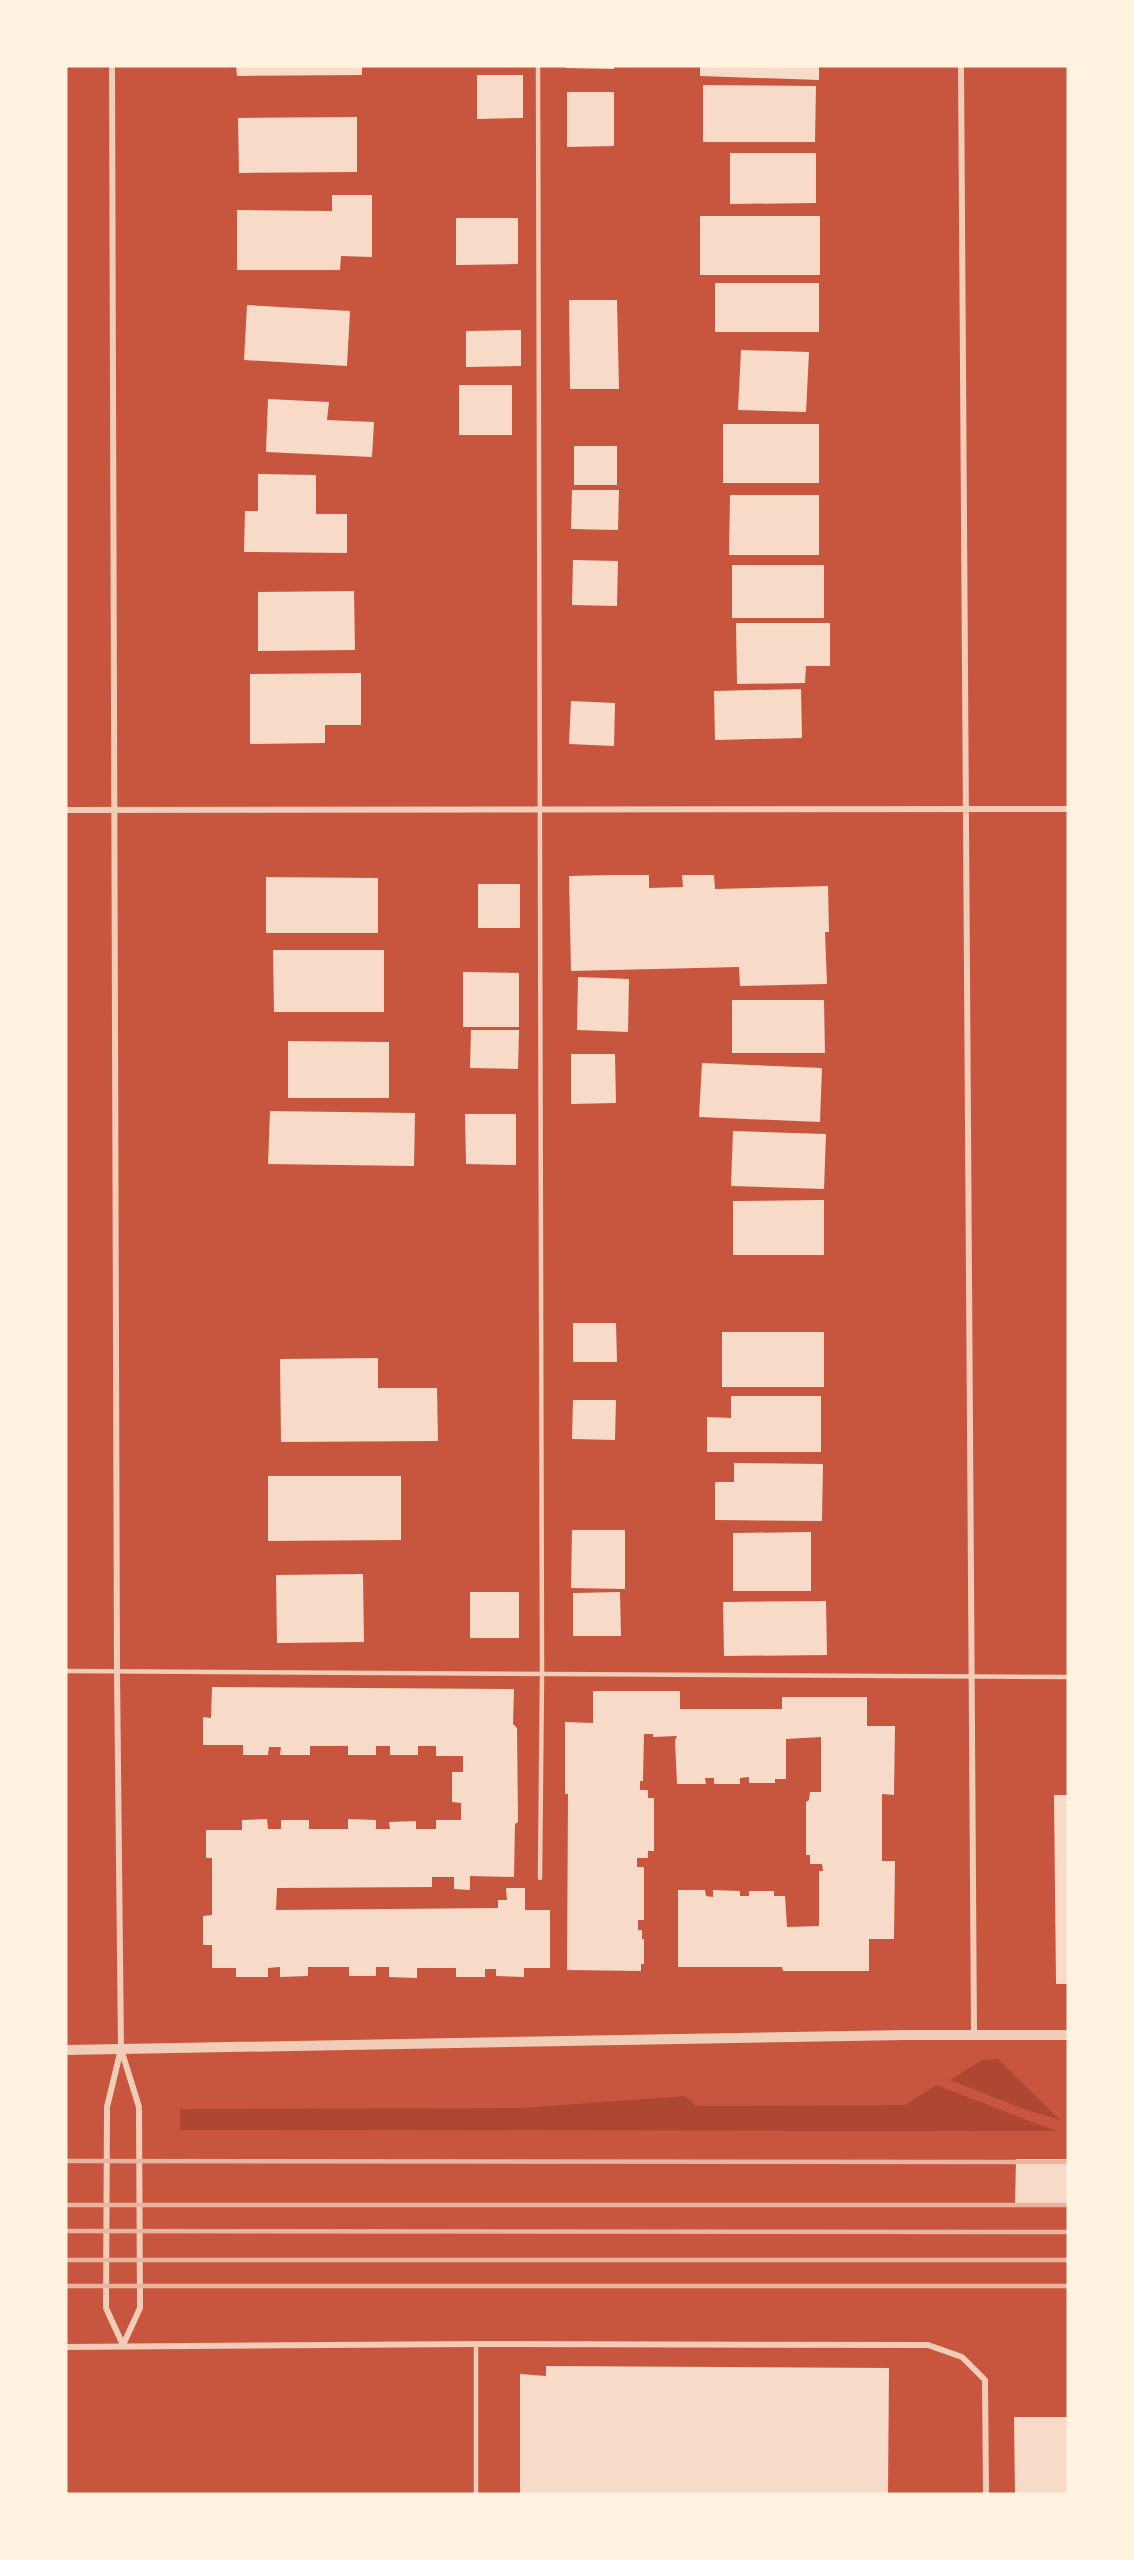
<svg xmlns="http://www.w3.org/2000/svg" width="1134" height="2560" font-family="Cabin,sans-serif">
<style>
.green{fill:#ae4732}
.building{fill:#f7dbc8}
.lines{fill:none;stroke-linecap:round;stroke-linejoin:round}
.service{stroke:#f1ccb7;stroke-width:4.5}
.minor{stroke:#f1ccb7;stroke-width:6}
.tertiary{stroke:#f1ccb7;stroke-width:10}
.rail{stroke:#e9b49f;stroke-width:4.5}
</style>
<rect width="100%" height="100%" fill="#c8553d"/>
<path class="green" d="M998,2059l62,61 -36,-11 -74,-29 32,-20z
M936,2085l120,46 -876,-1v-21l340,-1 165,-12 11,10 209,-1z"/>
<path class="building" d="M236,66h126v9l-125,1z
M566,66h48v3l-48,-1z
M700,66h119v14l-119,-4z
M477,75h46v43l-46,1z
M703,85l113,1 -1,56h-112z
M567,92h47v54l-47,1z
M357,117v55l-118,1 -1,-55z
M730,153h86v50l-86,1z
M332,195h40v62l-31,-1 -1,14h-103v-60l95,1z
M700,216h120v59h-120z
M456,218h62v46l-62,1z
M715,283h104v49h-104z
M569,300h48l2,89h-49z
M247,305l103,6 -3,55 -103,-6z
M521,330v36l-55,1v-36z
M741,350l68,2 -3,60 -68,-2z
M459,385h53v50h-53z
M268,399l61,3 -2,18 47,2 -2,35 -106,-5z
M723,424h96v59h-96z
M574,446h43v39h-43z
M258,474l58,1v39h31v39l-103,-1 1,-41h13z
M572,490h47l-1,40 -47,-1z
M730,495h89v60h-90z
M573,560l45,1 -1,45 -45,-1z
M732,565h92v53h-92z
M354,591l1,59 -97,1v-59z
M736,623h94v43h-24l-1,17 -68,1z
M361,673v52h-36v18l-75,1v-70z
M801,689l1,49 -87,2 -1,-49z
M571,701l44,2 -1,43 -45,-2z
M612,875h37v13l34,-1 -1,-12h32l1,14 113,-3 1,46h-4l2,52 -87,2 -1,-19 -168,4 -2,-95z
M266,877l112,1v55h-112z
M478,884h42v44h-42z
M273,950h111v62h-110z
M463,972l56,1v54h-56z
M578,977l51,2 -1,53 -51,-2z
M732,1000h92l1,53h-93z
M471,1030h48l-1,39 -48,-1z
M288,1041l101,1v56h-101z
M571,1054h44l1,49 -45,1z
M702,1063l120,5 -2,54 -121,-5z
M270,1111l145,2 -1,53 -146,-2z
M465,1114h51v51l-50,-1z
M733,1131l93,3 -2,55 -93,-3z
M824,1200v55h-91v-54z
M573,1323h43l1,39h-44z
M722,1332h102v55h-102z
M378,1358v30h59l1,53 -157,1 -1,-83z
M731,1396h90v56h-114v-35l24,1z
M573,1400h43l-1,40 -43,-1z
M734,1463l89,1 -1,57 -107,-1v-38h19z
M268,1476h133v64l-133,1z
M572,1530h53v59l-54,-1z
M811,1532v59h-78v-58z
M363,1574l1,68 -87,1 -1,-68z
M470,1592h49v46h-49z
M620,1592l1,44h-48v-43z
M826,1601l1,54 -103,1 -1,-54z
M212,1687l302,2 -1,35 4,4 1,94 -3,2 -1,53 -44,-1v14l-16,-1v-12h-22v10l-155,1 -1,22 222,-2v-8h9l-1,-12h19v22h25v58h-26v9l-28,-1v-7h-11v8h-29v-9h-39v10l-28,-1v-10h-13v9h-27v-9h-41v9l-28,1v-10l-12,1v9h-32v-9h-24v-23h-9v-29l9,-1v-57h-6v-28h36v-10l25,-1 1,10h13v-9h28v9h39v-10l28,1v9h14l-1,-7 27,-1v8h20v-9h25v-17l-9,-1v-30h11v-16h-27v-10h-18v9h-28v-9h-14v9h-28v-9h-38v9h-30l1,-8h-12l-1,8h-25v-10h-40v-28l8,1z
M593,1691h87v18h102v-12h85v29h28l-1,69 -12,-1v67h13l-1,78h-25v32h-86l-1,-4h-104v-77h27l1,6 7,1v-7l27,1v5h9v-5h25v5h11l2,31 32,-1v-55h4l-1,-7h-12v-9h-4v-53l3,-2 1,-8h11v-55l-35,2v40h-11v4h-26v-6l-9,1v6h-26v-6h-9l1,6h-29l-2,-43 2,-5 -24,1v-3h-9l-1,47h-3v9h8v8h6v53h-6v7h-11v9h7v53h-6v10h4v9h2v25h-3v7l-74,-1 1,-176h-3v-72l28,1z
M1054,1795h14v189h-12z
M1016,2159h52v48h-53z
M546,2366l343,2 -1,126h-368v-120l26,2z
M1014,2417h54v77h-53z"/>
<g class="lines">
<path class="service" d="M538,66l4,1608 -2,204
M66,1671l1002,6
M476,2494v-150"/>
<path class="minor" d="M112,66l5,1605 4,378 -14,58 -1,201 17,37
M961,66l13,1968
M66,810l1002,-1
M121,2049l18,58 1,201 -17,37
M66,2347l410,-3 452,1 34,12 23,23 1,114"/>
<path class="tertiary" d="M66,2050l840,-15h162"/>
<path class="rail" d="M66,2161l1002,1
M66,2205h1002
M66,2231l1002,1
M66,2260h1002
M66,2286h1002"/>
</g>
<rect width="1134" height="2560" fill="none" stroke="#fff3e0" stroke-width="135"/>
</svg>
